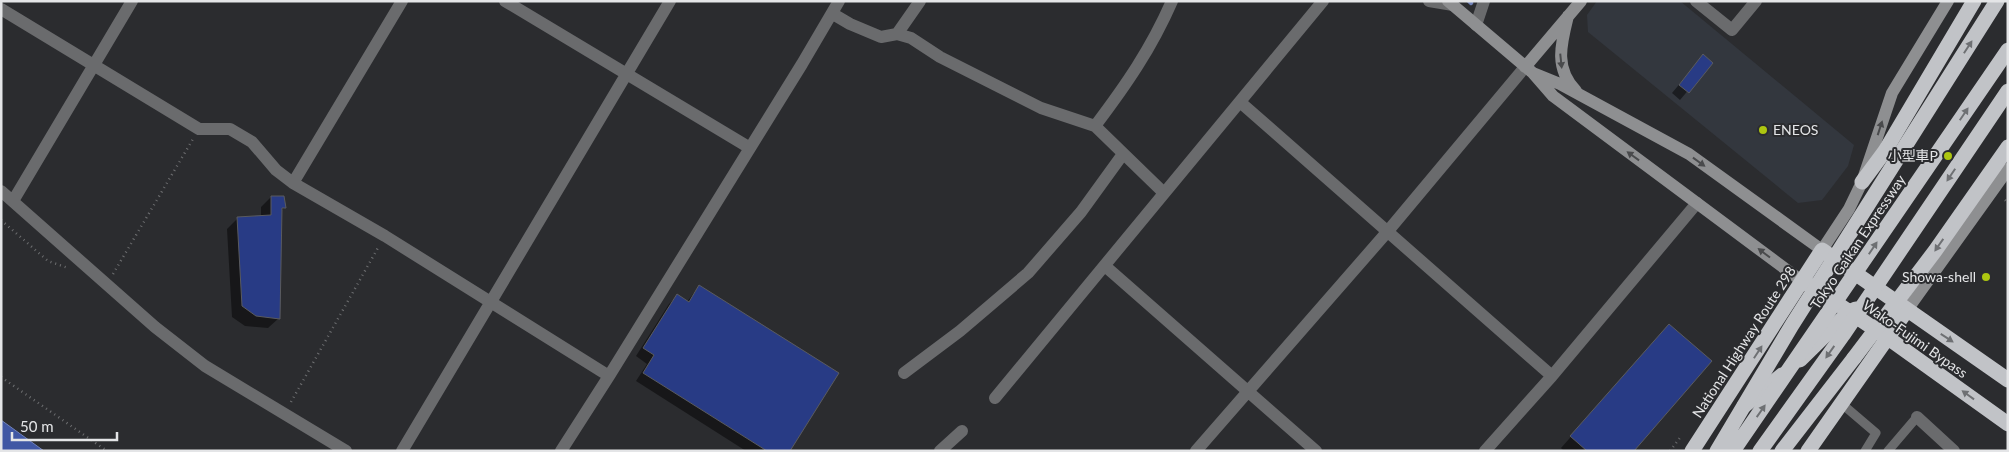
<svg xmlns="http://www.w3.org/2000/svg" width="2009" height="452" font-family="Lato,'Noto Sans JP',sans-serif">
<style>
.built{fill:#33373e}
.water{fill:#4057a4;stroke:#7182b8}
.shadow{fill:#0007}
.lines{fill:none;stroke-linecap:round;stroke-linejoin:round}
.stream{stroke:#7182b8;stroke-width:4.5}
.building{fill:#283b85;stroke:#5a5b5f}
.path{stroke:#6d6e70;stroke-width:2.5;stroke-dasharray:1 4;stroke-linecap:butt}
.lane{stroke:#6a6b6d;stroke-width:9}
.street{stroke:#6a6b6d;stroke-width:12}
.secondary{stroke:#8e8f91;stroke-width:12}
.highway{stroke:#c1c3c7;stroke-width:15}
.highway-bridge{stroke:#c1c3c7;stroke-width:15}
.oneway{fill:#6e7073}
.oneway2{fill:#494a4c}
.poi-dot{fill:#adc610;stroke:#2b2c2f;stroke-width:2}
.labels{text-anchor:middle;stroke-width:4;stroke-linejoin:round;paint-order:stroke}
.poi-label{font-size:14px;fill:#e4e5e7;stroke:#2b2c2f;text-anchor:end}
.street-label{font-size:14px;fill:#e4e5e7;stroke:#2b2c2f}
</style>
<rect width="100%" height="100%" fill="#2b2c2f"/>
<path class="built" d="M1597,1h83l174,144 -6,21 -26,34 -24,3 -210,-171 -1,-17z"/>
<path class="water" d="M1,420l43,31h-43z"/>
<path class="shadow" d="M1703,56l8,7 -31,37 -8,-7z
M271,197l13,11 -4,4 -1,106 -11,10 -23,-2 -13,-9 -5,-88 10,-10 24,-2v-10z
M699,286l89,165h-42l-110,-70 11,-17 -11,-8 33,-52 8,-8 10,6z
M1669,326l-37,125h-68l-3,-3z"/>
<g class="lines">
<path class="stream" d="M1469,1l2,2"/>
</g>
<path class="building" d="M1703,54l10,9 -24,30 -10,-8z
M271,196h13l2,12h-4l-2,111 -24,-3 -14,-10 -5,-89 34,-2z
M699,285l140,88 -49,78h-23l-124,-78 11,-18 -11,-7 34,-54 12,8z
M1669,324l43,37 -78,90h-47l-17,-15z"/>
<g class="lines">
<path class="path" d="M2005,200l3,3
M1,220l47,41 20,7
M113,274l80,-135
M1,377l106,74
M291,402l88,-156
M1670,451l12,-16"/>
<path class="lane" d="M1842,404l34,29 -11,18
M1888,451l29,-34"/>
<path class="street" d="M505,1l245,147
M1429,1l24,4
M1696,1l36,29 24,-29
M1,9l198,120h31l22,13 24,28 17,13 92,53 224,140
M833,14l17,10 31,13 16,-3 14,4 29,19 101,51 54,18 69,67
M1476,25l8,-24
M897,34l23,-33
M1240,102l312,274
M1095,126c31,-41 56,-77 77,-125
M293,183l109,-182
M1,191l154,136 50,39 141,85
M13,201l119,-200
M1105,266l211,185
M904,373l56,-42 68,-58 53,-61 42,-58
M995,398l328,-397
M1917,417l37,34
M402,451l268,-450
M561,451l48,-75 193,-312 37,-63
M940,451l22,-20
M1196,451l192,-220 137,-164
M1485,451l67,-75 145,-173"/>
<path class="secondary" d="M1448,1l85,72 20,23 250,186
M1568,16c-7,28 -14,52 8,75
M1525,67l56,-66
M1533,73l27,11 129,70 133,96 27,-41 13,-27 30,-89 56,-92
M1907,310l101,-141"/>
<path class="highway" d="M1862,182l23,-31 89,-150
M1805,282l83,56 120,86
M1800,360l49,-48 7,-3
M1744,406l38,-31
M1692,451l130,-201 186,130
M1782,451l72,-93
M1808,451l99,-141"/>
<path class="highway-bridge" d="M1854,358l81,-107 73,-104
M1717,451l75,-126 205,-324
M1733,451l275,-401
M1760,451l83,-116 165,-244"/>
</g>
<defs><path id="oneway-solid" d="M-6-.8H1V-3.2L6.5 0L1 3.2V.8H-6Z" transform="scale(1.25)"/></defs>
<g class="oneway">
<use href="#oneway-solid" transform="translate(1968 47) rotate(-57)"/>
<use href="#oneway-solid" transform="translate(1964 114) rotate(-56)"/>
<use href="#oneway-solid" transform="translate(1951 175) rotate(124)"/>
<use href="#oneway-solid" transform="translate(1939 245) rotate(125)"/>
<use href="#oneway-solid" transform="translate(1873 248) rotate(-56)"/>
<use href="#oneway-solid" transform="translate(1947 338) rotate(33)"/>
<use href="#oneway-solid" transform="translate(1758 352) rotate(-57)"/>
<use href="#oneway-solid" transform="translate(1830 352) rotate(125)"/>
<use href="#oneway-solid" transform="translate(1968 395) rotate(-144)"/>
<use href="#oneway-solid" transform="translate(1761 411) rotate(-55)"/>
</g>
<g class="oneway2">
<use href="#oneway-solid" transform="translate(1561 61) rotate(84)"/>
<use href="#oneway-solid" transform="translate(1880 128) rotate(-72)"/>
<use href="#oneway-solid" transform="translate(1633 156) rotate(-144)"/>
<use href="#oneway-solid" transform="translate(1699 162) rotate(36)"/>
<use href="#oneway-solid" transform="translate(1764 253) rotate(-143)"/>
</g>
<g class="poi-dot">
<circle cx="1763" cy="130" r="5"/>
<circle cx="1948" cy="156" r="5"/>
<circle cx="1986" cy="277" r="5"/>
</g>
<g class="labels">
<g class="poi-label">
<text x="1773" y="135" text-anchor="start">ENEOS</text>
<text x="1938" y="161">小型車P</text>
<text x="1976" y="282">Showa-shell</text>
</g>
<g class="street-label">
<text transform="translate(1858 242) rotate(-56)" y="5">Tokyo Gaikan Expressway</text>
<text transform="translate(1915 339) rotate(35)" y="5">Wako-Fujimi Bypass</text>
<text transform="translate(1744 342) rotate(-57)" y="5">National Highway Route 298</text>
</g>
</g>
<rect width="2009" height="452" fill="none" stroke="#e4e5e7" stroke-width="5"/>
<path d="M12 432v8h105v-8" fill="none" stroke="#e4e5e7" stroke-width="2.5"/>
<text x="20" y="432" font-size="15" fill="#e4e5e7" stroke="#2b2c2f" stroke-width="4" paint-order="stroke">50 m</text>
</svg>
